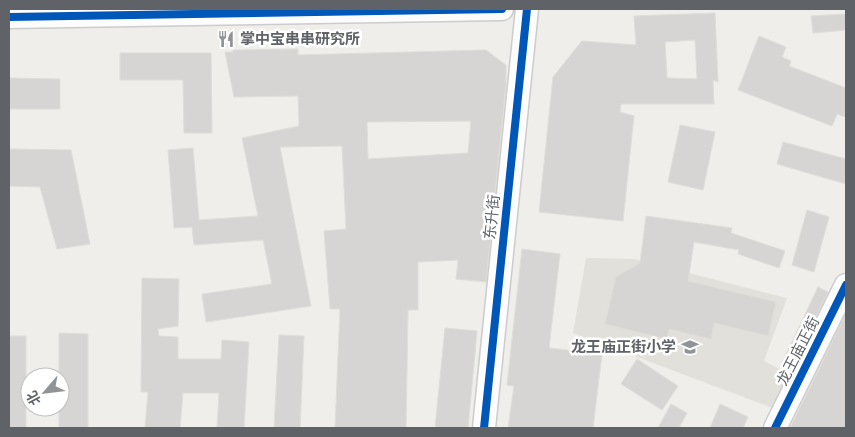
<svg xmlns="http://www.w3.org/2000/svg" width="855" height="437" font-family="Poppins,'Noto Sans SC',sans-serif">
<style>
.education{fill:#e2e0da}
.building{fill:#d6d5d3;stroke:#deddd9;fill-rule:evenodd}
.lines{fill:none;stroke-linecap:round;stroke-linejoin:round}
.minor-casing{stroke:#cbcccc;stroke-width:25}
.minor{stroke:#fdfcfc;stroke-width:22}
.cycleway-casing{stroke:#fff;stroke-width:11}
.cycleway{stroke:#0057b8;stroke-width:8}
.labels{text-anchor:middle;stroke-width:5;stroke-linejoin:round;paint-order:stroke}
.poi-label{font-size:15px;font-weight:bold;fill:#5f6368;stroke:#fff;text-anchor:start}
.street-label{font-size:15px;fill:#5f6368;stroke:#fff}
</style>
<rect width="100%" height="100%" fill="#efeeea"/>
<path class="education" d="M586,258l48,1 153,39 -23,63 31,16 -17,33 -205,-77z"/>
<path class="building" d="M715,13l3,69 -5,-2 1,24h-93l-1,8 14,4 -11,105 -84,-9 14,-135 29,-36 54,4 -2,-29zM695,40l2,39 -30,-1 -2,-36z
M846,14v16l-33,3 -2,-17z
M759,36l27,11 -4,10 9,4 -2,5 57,22v29l-9,-3 -5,12 -94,-36z
M298,49v6l188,-5 20,15v19l-20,198 -30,-3 2,-19 -40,2v48h-10l-2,118h-71l5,-119h-10l-6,-78 22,-2 -4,-83 -62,1 31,159 -105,16 -4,-28 70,-10 -9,-44 -69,5 -2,-18 -18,1 -6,-78 25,-2 6,72 59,-4 -16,-78 57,-12 -1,-30 -64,1 -9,-45h8v-2zM471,121l-3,32 -100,6 -1,-37z
M120,53h91l1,80h-28l-1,-53h-63z
M9,78l51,1v30h-51z
M680,125l35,7 -12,58 -35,-8z
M783,142l63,17v25l-69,-20z
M9,149l62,1 19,94 -33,5 -17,-62 -31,-1z
M807,210l22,7 -15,55 -22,-7z
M646,216l86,12 -1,5 54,18 -6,17 -41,-14 1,-4 -45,-8 -6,39 88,21 -8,34 -54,-13 -3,16 -42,-10 -2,10 -62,-15 11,-47 24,-14z
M522,249l38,5 -11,94 53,6 -9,74h-85l6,-42 -7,-1z
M142,278l37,1 -1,47 -20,3 1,7 19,1v22h43l1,-19 27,2 -5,86h-27l2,-35h-36l-3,35h-35l3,-36h-7z
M818,287l10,5 -38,77 -9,-4z
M846,314v114h-56z
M445,328l32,3 -9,97h-33z
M59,333l29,1v94h-29z
M279,335l25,1 -4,92h-26z
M9,336h17v92h-17z
M637,359l41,27 -16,24 -41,-26z
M671,404l16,9 -8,15h-21z
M720,404l28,13 -5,11h-33z"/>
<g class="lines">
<g class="minor-casing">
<path id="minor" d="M9,17l493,-8
M484,428l43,-419
M775,428l71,-143"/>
</g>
<use href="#minor" class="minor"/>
<g class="cycleway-casing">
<path id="cycleway" d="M9,17l493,-8
M484,428l43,-419
M775,428l71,-143"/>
</g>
<use href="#cycleway" class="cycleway"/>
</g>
<defs>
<g id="restaurant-bare" transform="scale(1.35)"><path d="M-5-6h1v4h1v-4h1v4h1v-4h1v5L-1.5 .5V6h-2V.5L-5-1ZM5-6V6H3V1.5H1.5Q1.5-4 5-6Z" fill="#919496" stroke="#fff" stroke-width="2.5" paint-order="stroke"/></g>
<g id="school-bare" transform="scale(1.35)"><path d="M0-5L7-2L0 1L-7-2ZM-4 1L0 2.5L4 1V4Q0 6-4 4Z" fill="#919496" stroke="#fff" stroke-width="2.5" paint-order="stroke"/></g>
</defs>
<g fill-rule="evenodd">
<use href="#restaurant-bare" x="226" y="39"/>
<use href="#school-bare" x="690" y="347"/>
</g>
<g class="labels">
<g class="poi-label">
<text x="240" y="44">掌中宝串串研究所</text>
<text x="676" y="352" text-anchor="end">龙王庙正街小学</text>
</g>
<g class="street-label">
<text transform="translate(492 217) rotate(-84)" y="5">东升街</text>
<text transform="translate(798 351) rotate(-63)" y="5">龙王庙正街</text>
</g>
</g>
<rect width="855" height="437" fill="none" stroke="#5f6368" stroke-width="20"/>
<g transform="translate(45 392) rotate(242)"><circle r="24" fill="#ffffff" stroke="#bfc1c3"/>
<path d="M0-4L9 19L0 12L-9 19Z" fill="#919496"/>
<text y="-8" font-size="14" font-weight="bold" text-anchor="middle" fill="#5f6368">北</text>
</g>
</svg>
